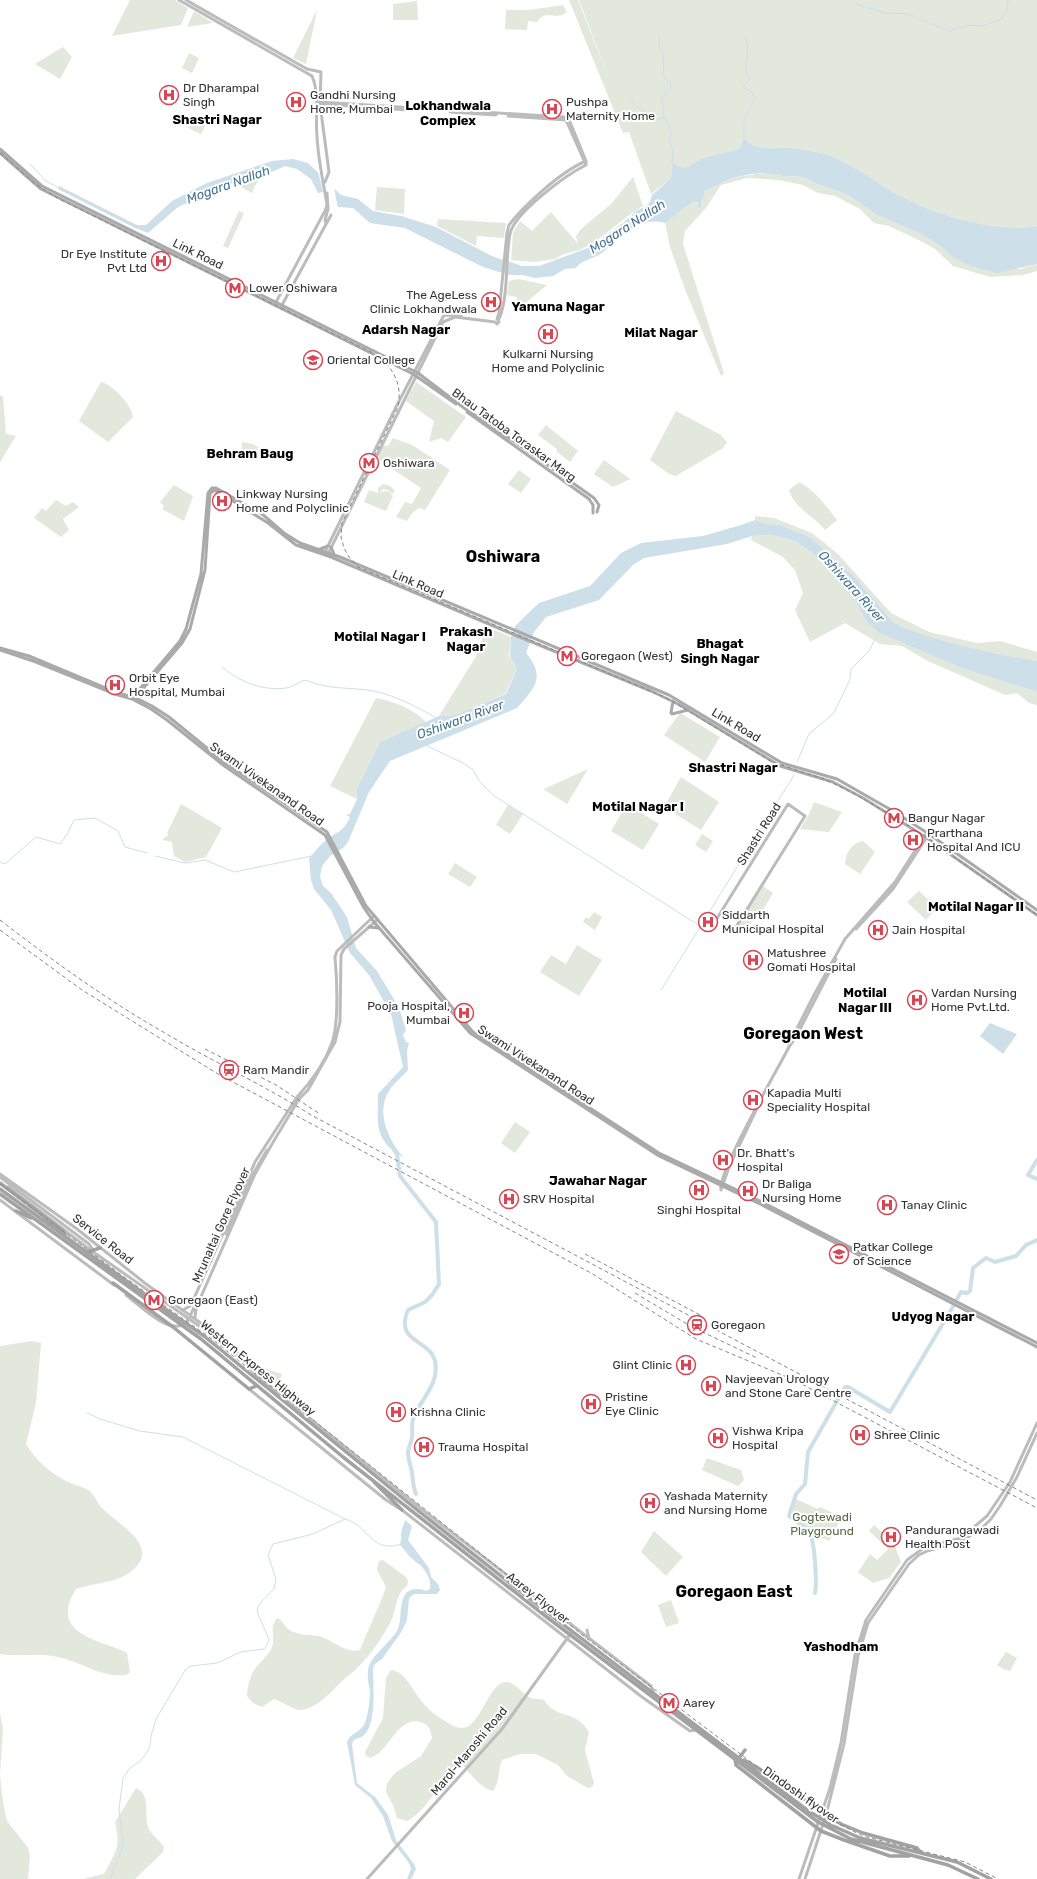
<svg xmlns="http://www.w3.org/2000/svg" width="1037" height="1879" font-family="Rubik,sans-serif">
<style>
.green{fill:#e2e8dc}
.water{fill:#cddfe9}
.pier{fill:#fff}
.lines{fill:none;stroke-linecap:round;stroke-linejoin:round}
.stream{stroke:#cddfe9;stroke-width:1}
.river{stroke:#cddfe9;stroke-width:4}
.secondary{stroke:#bcbcbc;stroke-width:3}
.primary{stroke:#aaa;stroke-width:3}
.trunk{stroke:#a2a2a2;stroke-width:3.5}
.rail{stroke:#878787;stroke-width:1;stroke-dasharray:4 3;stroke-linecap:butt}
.labels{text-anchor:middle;stroke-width:4;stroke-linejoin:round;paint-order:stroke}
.poi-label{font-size:12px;fill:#323232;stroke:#fff;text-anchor:start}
.street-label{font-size:12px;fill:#323232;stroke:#fff}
.park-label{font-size:12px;fill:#566b42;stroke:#fff}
.neighbourhood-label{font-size:13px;font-weight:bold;fill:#000;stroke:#fff}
.water-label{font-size:13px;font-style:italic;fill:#46738e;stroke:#fff}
.district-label{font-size:16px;font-weight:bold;fill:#000;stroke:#fff}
</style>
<rect width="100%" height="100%" fill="#fff"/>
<path class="green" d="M130,0h45l13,8 -7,17 -69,11z
M569,0h9l35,89 -34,-89h458v226c-42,7 -103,-11 -140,-32 -23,-13 -46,-31 -71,-40 -11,-3 -24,-5 -36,-6 -16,-1 -33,4 -46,-8l-5,9 -26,6 -13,4 -12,8 -6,1 -10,6 -2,5 -19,15 -22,-62 -6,1z
M417,1l1,19h-25v-16z
M563,5l4,7c-11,10 -19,-5 -30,10l-9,-1 -1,9 -22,-1 1,-19h23z
M317,10l-11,54 -13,-6z
M194,11l19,12 -26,4z
M63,47l9,10 -12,22 -25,-15z
M189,53l10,5 -7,15 -10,-5z
M194,116l13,6 -6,12 -13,-6z
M764,173l19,3 21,1 10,6 34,12 27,19 46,20 19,12 14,12 66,11 17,-5v7l-14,4 -33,2 -37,-11 -18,-17 -12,-7 -34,-16 -15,-3 -14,-14 -25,-13 -17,-3 -15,-8 -25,-5 -31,-2 -26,7 -15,23 -21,23 -2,13 41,129 -3,3 -35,-84 -16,-45 -5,-24 28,-23 5,4v3l3,2c0,-6 0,-11 3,-16 10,-14 44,-18 60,-20z
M258,177v3l-6,13 -18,-10z
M633,177l10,29 -14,9 -34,27 -15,8 -16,4 -9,5 -20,3 -24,-2 2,-27 7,-12 12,10 19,-19 27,32 -2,-8 5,-7 30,-25z
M377,187l28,2 -1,25 -29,-4z
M239,211l5,2 -16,35 -5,-2z
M438,219l68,4 -2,15 -27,-2 -1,10 -39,-20z
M518,279l29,6 -30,25v-13l-10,-2 2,-14z
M101,382c12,3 31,23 32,35l-25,25 -29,-21z
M416,382l50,35 -18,25 -7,-4 -12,4 5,-21 -28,-20z
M0,395l3,2 3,37 10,2 -16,26z
M676,411l45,24 6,7 -4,6 -47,28 -7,-2 -19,-14z
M546,425l32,26 -8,11 -14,-11 1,-2 -19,-14z
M393,438l19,7 38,25 -25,40 -5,-2c-7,3 -9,7 -13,13l-11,-4 9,-15 7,2 9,-16 -45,-30 7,-13 5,1z
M242,442l11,2 5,3 -3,8 -13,-2z
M604,460l26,19 -17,8 -19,-13z
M519,470l12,9 -10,14 -13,-9z
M799,482c17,9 27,24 38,38l-12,10c-11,-14 -31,-22 -36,-40z
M383,484l7,2 5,5 -3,3 -4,-4 -5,-1 -3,3 8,-1 5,5 -7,15 -22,-9 5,-12 9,3v-5z
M174,485l19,11 -9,25 -22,-12 2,-3 -4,-4z
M56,500l10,6 7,-4 6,5 -16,12 6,11 -8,7 -27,-19 8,-10 4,3z
M755,516l19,2 38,15 26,21 53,59 38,19 48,11 23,-2 37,11v9c-46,-8 -94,-18 -137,-35l-7,-4 -38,-45 -45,-40 -30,-12 -12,-1 -13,-4z
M772,535l23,6 21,15 38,42 12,23 13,12 82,35 76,24v13l-8,-2 -12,-10 -12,2 -77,-34 -26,-15 -22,-2 -35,-21 -35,19 -15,-32 8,-17 -8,-23 -12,-13 -32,-17 1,-4z
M487,627l24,10 -2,19 8,13 -12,25 -50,21 -16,1 36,-58z
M376,698c17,3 38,11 50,24l-46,20 -24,48 1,9 -27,-13z
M680,713l40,24 -15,25 -41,-27z
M588,769l-21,35 -24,-15 3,-1z
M681,777l38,25 -18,28 -37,-23z
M814,802l28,10 -13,20 -29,-3 9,-15z
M181,804l41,24 -16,29 -21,5 -11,-6 -2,-14 -9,-2 2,-3h2l1,-3 -1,-1z
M627,804l32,20 -16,26 -32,-19z
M508,805l15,9 -13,20 -14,-9z
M702,834l11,7 -7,11 -11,-7z
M863,841l12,11 -15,22 -15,-10c1,-11 6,-21 18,-23z
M455,863l22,14 -7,10 -22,-13z
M763,886l10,7 -14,24 -16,10 -5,-2z
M919,891l18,17 -11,12 -19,-18z
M594,912l8,5 -7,13 -12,-8 3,-5 3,2z
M577,945l25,15 -23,36 -39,-24 11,-17 15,9z
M515,1122l15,10 -15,21 -14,-10z
M32,1341l9,2 -5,60 -10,41c10,17 24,29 42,38 6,3 14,4 20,8 7,4 9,14 15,19 17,17 61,39 26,64 -14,10 -37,10 -53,16 -28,46 23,50 51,64l3,19 -4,3c-25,3 -44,-13 -68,-18 -19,-5 -38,0 -58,-3v-308z
M251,1364l31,10 -4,11z
M707,1458l34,12 3,10 -6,6 -36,-16z
M796,1499l22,10 2,-2 22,10 -13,24 -10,-4 -6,1 -6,-10 -17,-12z
M874,1525l20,19 7,18 -12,16 -16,5 -15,-11 12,-18 7,6 11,-11 -19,-18z
M654,1531l29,26 -17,19 -25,-24z
M383,1560l23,17 2,4 -1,5c-12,8 -10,23 -16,35 -7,14 -21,35 -32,45 -5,6 -12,10 -18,16 -11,11 -23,25 -39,28 -7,1 -21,-9 -28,-11l-12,8 -9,-4 -6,-7c1,-12 3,-23 12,-32 5,-6 10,-9 13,-17 4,-10 -4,-21 6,-29 5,3 6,8 10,11 8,6 21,6 31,7 13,3 26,18 41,14 8,-21 19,-42 26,-63l-9,-17 2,-9z
M671,1600l8,23 -13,4 -8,-22z
M1006,1652l11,6 -7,13 -7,-2 -6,-4z
M391,1670c16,2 23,24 33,34 7,8 15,14 24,19 4,2 9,5 14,5 19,0 27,-48 45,-46 9,1 15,11 22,15 4,3 10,1 15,3 14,21 30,8 45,32l-4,18 9,33 -2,4 -4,1 -21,-12 -9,-11 -22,-11h-16l-18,6c-5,12 -1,20 -9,31 -13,-3 -23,-18 -31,-27 -23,14 -32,45 -55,57l-10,-3 -4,-13 -7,-13 1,-9 8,-10 26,-17 11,-18c-2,-9 -3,-14 -12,-16 -19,-5 -29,21 -41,31 -2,2 -6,3 -8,5l-5,-2 -1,-4 18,-34 3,-40z
M0,1713l3,16 -3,46 3,27 4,19 21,27 2,8 -2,23h-28z
M136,1788c17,8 6,30 14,43 4,6 10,10 14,16l-1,5 -28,27h-52l21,-5c12,-23 17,-26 11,-52z"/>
<path class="water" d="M744,139c12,13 30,8 46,9 12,1 24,3 36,6 25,9 48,27 71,40 37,21 98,39 140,32v38l-40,9 -26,-7 -17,-8 -14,-12 -19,-12 -46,-20 -27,-19 -34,-12 -10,-6 -21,-1 -19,-3 -14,1 -21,5 -24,12 -4,11v7l-3,-2v-4l-5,-2 -28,22c-28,-7 -43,14 -62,29 -8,7 -21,7 -27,16l-11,1 -12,7 -18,2 -12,-3h-12l-15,-4 -13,-4 -78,-39 -35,-5 -17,-15 -15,-1 -8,-4 -8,-10h-4l-7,-14 -14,-10 -12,-3 -24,11 -28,6 -55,24 -30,26 -13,-5 -77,-39 1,-3 78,39h9l26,-24 35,-18 65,-22 21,-2 15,4 33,32 17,4 15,12 28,5 35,11 56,29 30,10h17l49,-18 35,-25 13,-12 10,-5 4,-4 2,-7 18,-16 2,-5v-11l10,5 6,-1 12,-8 13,-4 26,-6z
M755,520l13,4 12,1 30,12 45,40 38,45 7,4c43,17 91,27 137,35v31l-76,-24 -82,-35 -13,-12 -12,-23 -38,-42 -21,-15 -23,-6 -20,1 -25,8 -83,14 -11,7 -34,35 -53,17 -12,15 -8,21c20,24 9,35 -9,55l-127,53 -21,31 -21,50 -5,6 -13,8 -8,10 -2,11 3,9 8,7 16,24 9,31 21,23 18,30 -2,2v4l2,3 5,1 6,19 -3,5 3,7 3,1 -2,8 1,19c-6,7 -14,13 -19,21 -14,22 0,50 15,67 -31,-18 -26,-33 -26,-64l25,-27 -12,-53 -22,-39 -19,-22 -19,-43 -17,-21 -3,-9 -2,-22c5,-5 10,-12 16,-17 12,-11 17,-6 25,-24l-4,-2 4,-1 7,-15 -1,-9 24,-48 59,-26 16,-1 51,-21 11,-25 -7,-12 1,-20 4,-11 24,-23 51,-17 31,-33 20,-10 62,-7 38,-11z
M990,1023l27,11 -14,20 -23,-18z
M405,1520l7,6 -4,14 21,28 2,9 7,7 2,6 -3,4h-23l-5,4 -2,22 -5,11 -20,28 -7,5 -2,4c0,15 4,56 -9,67 -3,3 -8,3 -11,6l-1,4 5,38 19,15 12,17 8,25 18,24 2,5 -5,10h-4l4,-10 -2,-6 -17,-22 -9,-25 -12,-18 -16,-13 -8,-43c2,-8 14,-10 18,-19 3,-8 5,-22 5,-31 -1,-7 -3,-14 -2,-21 1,-15 23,-28 30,-42 4,-11 1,-27 8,-36 5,-5 14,-5 20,-2l4,-2c4,-21 -27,-33 -29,-54 0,-4 3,-11 4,-15z"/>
<path class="pier" d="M318,171l16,16 4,22 -10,-5 -7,-9h-2l-1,-2 5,-1z"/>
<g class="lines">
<path class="stream" d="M856,4l29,9 23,1 41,17 21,-6 12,1 15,-5 6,-4 4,-7 1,-10
M659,34v12l4,9 1,23 6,4 1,5 -10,12 3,9 -2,4 10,21 -3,6 4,12 -1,12
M631,96l6,11 8,4 1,4 8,1 3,3 7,-1
M744,139v-18l11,-22 -3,-7 -9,-4 7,-11 -4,-4c-1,-11 4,-25 0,-35
M30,164l16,17 13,7
M222,667c18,15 40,24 64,21 8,-1 13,-7 20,-8 21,10 45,7 68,11 23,5 42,16 63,27
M425,745l38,18 10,7 7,12 13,13 207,131
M797,762l12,-28 25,-21 16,-34 1,-10 18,-18 9,-18
M155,856l30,7 20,-3 29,12 78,-16
M0,862l5,2 31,-27 24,7 8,-11 6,-13 21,-2 23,13 7,16 22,6
M661,990l133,-215
M87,1413l13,6 40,12 43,6 162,82c25,7 25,35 57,25
M110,1879l13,-32 -4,-38 4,-31 7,-10 9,-6 7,-8 4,-8 1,-10 5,-17 30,-50 5,-3 26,-3 24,-11 23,-3 3,-4 2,-6 -11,-25 -1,-6 5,-7 12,-12 2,-10 -8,-24 5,-11 40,-10 32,-15"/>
<path class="river" d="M394,1150l3,4 3,22 36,46 3,62 -7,11 -7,7 -17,8c-14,33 22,29 27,51 5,24 -15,38 -22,58 -2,6 0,13 -1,19 -1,4 -3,9 -4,14 0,8 3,14 4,21 1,8 1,14 4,21
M1037,1160l-9,15 9,4
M957,1299l4,-7 6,1 3,-2 3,-23 13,-10 9,4 21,-6 10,-11 11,-5
M404,1536l-2,8 9,11 8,7
M815,1593c2,-10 0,-53 -6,-61 -5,-6 -14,-11 -20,-16l7,-22 9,-10 3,-32 37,-65h3l42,25 64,-107"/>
<path class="secondary" d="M179,0l133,76c8,18 3,41 5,60 1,23 6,45 10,68l-1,5 -51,95
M186,0l121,69 14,3 -1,32 9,68 -4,10
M319,102l245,15 6,5 16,39v4
M320,104l88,6
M450,112l46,3
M508,116l58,4 20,45
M326,224l-1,-4 3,-11 -1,-16
M282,305l49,-90
M497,319l2,-6 8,-80 2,-8c16,-21 53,-54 77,-64
M499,319c10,-22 6,-61 11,-85 4,-21 56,-59 76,-69
M324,554l72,-147 48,-92 17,1
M328,554l115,-232 12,-5 40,5 2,2 2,-2 -1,-2
M716,920l72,-116 17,12 -69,111
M856,929l37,-40 36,-55
M789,1047l7,-10 40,-78
M758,1106l-29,61 -8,23c-5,-15 58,-123 68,-143v-3l26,-51 30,-54 50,-57 30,-47
M0,1174l77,55 69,55 70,50 23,20 17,21 168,136 227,175 3,8
M0,1177l89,67 4,6
M8,1187l81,62 113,79 35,28 5,2
M0,1200l114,85
M226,1234l27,-60 14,-24
M126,1295c12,9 43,40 58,29 6,-5 8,-12 11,-19
M183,1310l7,-4 5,-10 60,-134 42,-65c14,-15 28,-35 35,-54 7,-20 5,-65 3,-86l2,-6 37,-35
M195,1318l1,-10 59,-134 17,-30 27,-45 9,-9 27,-48 5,-20 1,-67 3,-6 33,-29
M249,1389l137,111 16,10 240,187 48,34 5,-1
M587,1630l2,8
M367,1879l135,-150 69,-96
M799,1879l31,-91 11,-45 14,-88 11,-35 41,-60 18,-13 36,-9 26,-22 23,-34 27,-59
M805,1879l21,-64 18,-71 14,-88 10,-33 41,-59 10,-9 8,-4 34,-9 23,-16 7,-7 9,-13 17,-29 20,-44"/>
<path class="primary" d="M0,149l42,37 376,187 46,35 51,34 79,56 5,7 -2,7
M0,153l41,36 372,185 43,30
M467,412l122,87 4,6v8
M331,547l3,7
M320,549l8,-3
M0,648l29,8 86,36 21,6 16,8 17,11 55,45 100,68 3,2 39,74 107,126 186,121 105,50 273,140
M0,650l36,12 79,32 17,5 19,10 16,11 56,45 102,70 39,73 10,14 96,111 189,123 103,49 275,142
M132,698l48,-57 6,-12 15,-55 7,-81 4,-5h4l46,26 22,19 16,10 40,14 329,138 113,68 55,16 56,32 36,23 108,76
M135,698l47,-55 8,-14 15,-59 5,-76 3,-3h4l51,32 28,22 35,12 179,76 141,58 27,13 102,62 53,16 30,16 64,40 110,77
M671,713l2,-12
M672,714l16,-4
M369,927l9,1"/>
<path class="trunk" d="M0,1183l62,47 3,4
M0,1189l158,115 46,32 217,177 127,100 259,197 24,15 29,13 97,24 34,17
M0,1194l201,145 142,118 205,161 270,204 33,17 97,26 30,14
M16,1211l15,7
M87,1252l13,-4
M113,1283l60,44 76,62 7,-3
M374,1482l28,28
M739,1758l6,-8
M735,1760l1,5 85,66 23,9 46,16h19
M744,1760l14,8 83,56 22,9 54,15 4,5"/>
<path class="rail" d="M0,153l34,30 25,16 312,153c21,12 32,31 27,55l-56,116 -1,14 3,11 5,9 9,10 309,131 105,64 52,17 29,14 55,32 129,90
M0,920c53,41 107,80 165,113 48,29 99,52 146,82l726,385
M0,930l82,60 136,84 373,199 105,66 98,41 243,128
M205,1049l71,36 44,29
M0,1184l124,93 89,63 372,297 231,174 17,10 30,15 102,26 33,17
M585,1254l117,62
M635,1293l57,34 65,31"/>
</g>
<defs>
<g id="hospital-ring" transform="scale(1)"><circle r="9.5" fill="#fff" stroke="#d74653" stroke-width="1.5"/><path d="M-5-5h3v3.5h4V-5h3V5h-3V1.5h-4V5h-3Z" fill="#d74653"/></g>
<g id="metro-ring" transform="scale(1)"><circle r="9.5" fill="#fff" stroke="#d74653" stroke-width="1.5"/><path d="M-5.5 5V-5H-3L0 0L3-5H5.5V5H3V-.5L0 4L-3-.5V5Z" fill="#d74653"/></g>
<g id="university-ring" transform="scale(1)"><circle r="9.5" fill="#fff" stroke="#d74653" stroke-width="1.5"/><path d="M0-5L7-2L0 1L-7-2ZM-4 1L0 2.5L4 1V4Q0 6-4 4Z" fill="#d74653"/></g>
<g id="station-ring" transform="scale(1)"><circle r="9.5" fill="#fff" stroke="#d74653" stroke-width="1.5"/><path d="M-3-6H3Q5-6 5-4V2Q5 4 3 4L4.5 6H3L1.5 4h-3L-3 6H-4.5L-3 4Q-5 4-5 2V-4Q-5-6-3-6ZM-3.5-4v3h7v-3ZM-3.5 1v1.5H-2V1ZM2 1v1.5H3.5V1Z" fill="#d74653"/></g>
</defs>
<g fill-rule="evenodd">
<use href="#hospital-ring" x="169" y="95"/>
<use href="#hospital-ring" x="296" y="102"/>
<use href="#hospital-ring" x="552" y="109"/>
<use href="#hospital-ring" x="161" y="261"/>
<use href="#metro-ring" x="235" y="288"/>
<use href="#hospital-ring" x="491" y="302"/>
<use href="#hospital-ring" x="548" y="334"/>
<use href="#university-ring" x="313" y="360"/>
<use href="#metro-ring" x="369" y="463"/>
<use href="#hospital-ring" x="222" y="501"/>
<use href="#metro-ring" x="567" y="656"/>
<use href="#hospital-ring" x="115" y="685"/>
<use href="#metro-ring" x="894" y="818"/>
<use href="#hospital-ring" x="913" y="840"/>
<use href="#hospital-ring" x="708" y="922"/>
<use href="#hospital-ring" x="878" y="930"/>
<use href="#hospital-ring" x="753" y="960"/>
<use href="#hospital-ring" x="917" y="1000"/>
<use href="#hospital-ring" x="464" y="1013"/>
<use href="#station-ring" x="229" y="1070"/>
<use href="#hospital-ring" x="753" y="1100"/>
<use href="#hospital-ring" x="723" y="1160"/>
<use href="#hospital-ring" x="699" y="1190"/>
<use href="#hospital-ring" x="748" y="1191"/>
<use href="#hospital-ring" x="509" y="1199"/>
<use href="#hospital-ring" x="887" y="1205"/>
<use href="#university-ring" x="839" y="1254"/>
<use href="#metro-ring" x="154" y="1300"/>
<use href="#station-ring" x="697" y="1325"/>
<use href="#hospital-ring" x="686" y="1365"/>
<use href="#hospital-ring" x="711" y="1386"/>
<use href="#hospital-ring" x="591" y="1404"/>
<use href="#hospital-ring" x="396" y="1412"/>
<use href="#hospital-ring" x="860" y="1435"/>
<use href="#hospital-ring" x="718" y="1438"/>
<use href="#hospital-ring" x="424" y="1447"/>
<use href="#hospital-ring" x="650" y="1503"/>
<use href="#hospital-ring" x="891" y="1537"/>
<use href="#metro-ring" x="669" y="1703"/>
</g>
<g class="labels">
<g class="poi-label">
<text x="183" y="92">Dr Dharampal<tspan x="183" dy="14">Singh</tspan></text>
<text x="310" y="99">Gandhi Nursing<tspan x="310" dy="14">Home, Mumbai</tspan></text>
<text x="566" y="106">Pushpa<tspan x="566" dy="14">Maternity Home</tspan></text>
<text x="147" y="258" text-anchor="end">Dr Eye Institute<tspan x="147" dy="14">Pvt Ltd</tspan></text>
<text x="249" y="292">Lower Oshiwara</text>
<text x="477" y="299" text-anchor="end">The AgeLess<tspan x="477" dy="14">Clinic Lokhandwala</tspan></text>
<text x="548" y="358" text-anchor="middle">Kulkarni Nursing<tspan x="548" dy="14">Home and Polyclinic</tspan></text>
<text x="327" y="364">Oriental College</text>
<text x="383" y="467">Oshiwara</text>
<text x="236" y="498">Linkway Nursing<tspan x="236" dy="14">Home and Polyclinic</tspan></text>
<text x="581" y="660">Goregaon (West)</text>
<text x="129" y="682">Orbit Eye<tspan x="129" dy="14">Hospital, Mumbai</tspan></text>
<text x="908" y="822">Bangur Nagar</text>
<text x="927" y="837">Prarthana<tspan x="927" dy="14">Hospital And ICU</tspan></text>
<text x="722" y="919">Siddarth<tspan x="722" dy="14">Municipal Hospital</tspan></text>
<text x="892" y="934">Jain Hospital</text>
<text x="767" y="957">Matushree<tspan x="767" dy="14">Gomati Hospital</tspan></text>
<text x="931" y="997">Vardan Nursing<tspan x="931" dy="14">Home Pvt.Ltd.</tspan></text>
<text x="450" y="1010" text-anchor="end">Pooja Hospital,<tspan x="450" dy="14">Mumbai</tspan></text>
<text x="243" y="1074">Ram Mandir</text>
<text x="767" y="1097">Kapadia Multi<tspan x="767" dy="14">Speciality Hospital</tspan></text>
<text x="737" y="1157">Dr. Bhatt's<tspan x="737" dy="14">Hospital</tspan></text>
<text x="762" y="1188">Dr Baliga<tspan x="762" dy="14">Nursing Home</tspan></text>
<text x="523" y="1203">SRV Hospital</text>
<text x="901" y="1209">Tanay Clinic</text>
<text x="699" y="1214" text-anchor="middle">Singhi Hospital</text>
<text x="853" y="1251">Patkar College<tspan x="853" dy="14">of Science</tspan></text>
<text x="168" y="1304">Goregaon (East)</text>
<text x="711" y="1329">Goregaon</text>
<text x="672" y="1369" text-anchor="end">Glint Clinic</text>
<text x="725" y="1383">Navjeevan Urology<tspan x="725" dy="14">and Stone Care Centre</tspan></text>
<text x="605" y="1401">Pristine<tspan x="605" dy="14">Eye Clinic</tspan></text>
<text x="410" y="1416">Krishna Clinic</text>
<text x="732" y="1435">Vishwa Kripa<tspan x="732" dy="14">Hospital</tspan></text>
<text x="874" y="1439">Shree Clinic</text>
<text x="438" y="1451">Trauma Hospital</text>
<text x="664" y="1500">Yashada Maternity<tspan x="664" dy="14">and Nursing Home</tspan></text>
<text x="905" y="1534">Pandurangawadi<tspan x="905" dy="14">Health Post</tspan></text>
<text x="683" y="1707">Aarey</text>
</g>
<g class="street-label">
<text transform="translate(198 254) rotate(26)" y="4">Link Road</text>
<text transform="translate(514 435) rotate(36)" y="4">Bhau Tatoba Toraskar Marg</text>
<text transform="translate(418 584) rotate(23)" y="4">Link Road</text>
<text transform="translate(736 725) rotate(31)" y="4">Link Road</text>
<text transform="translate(267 784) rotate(35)" y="4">Swami Vivekanand Road</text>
<text transform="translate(759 834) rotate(-58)" y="4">Shastri Road</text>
<text transform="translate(536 1065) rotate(33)" y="4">Swami Vivekanand Road</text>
<text transform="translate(221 1225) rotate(-66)" y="4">Mrunaltai Gore Flyover</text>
<text transform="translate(103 1239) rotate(38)" y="4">Service Road</text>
<text transform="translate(258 1368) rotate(39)" y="4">Western Express Highway</text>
<text transform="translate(538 1598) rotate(38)" y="4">Aarey Flyover</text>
<text transform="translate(469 1751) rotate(-50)" y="4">Marol-Maroshi Road</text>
<text transform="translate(801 1795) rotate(35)" y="4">Dindoshi flyover</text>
</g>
<g class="park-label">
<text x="822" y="1521">Gogtewadi<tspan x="822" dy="14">Playground</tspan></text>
</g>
<g class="neighbourhood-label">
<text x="448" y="110">Lokhandwala<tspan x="448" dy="15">Complex</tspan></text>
<text x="217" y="124">Shastri Nagar</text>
<text x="558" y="311">Yamuna Nagar</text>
<text x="406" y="334">Adarsh Nagar</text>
<text x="661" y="337">Milat Nagar</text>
<text x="250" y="458">Behram Baug</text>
<text x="466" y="636">Prakash<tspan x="466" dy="15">Nagar</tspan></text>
<text x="380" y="641">Motilal Nagar I</text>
<text x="720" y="648">Bhagat<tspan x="720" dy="15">Singh Nagar</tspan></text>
<text x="733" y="772">Shastri Nagar</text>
<text x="638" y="811">Motilal Nagar I</text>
<text x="976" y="911">Motilal Nagar II</text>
<text x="865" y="997">Motilal<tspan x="865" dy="15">Nagar III</tspan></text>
<text x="598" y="1185">Jawahar Nagar</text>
<text x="933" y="1321">Udyog Nagar</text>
<text x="841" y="1651">Yashodham</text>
</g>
<g class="water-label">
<text transform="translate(228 184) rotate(-20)" y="5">Mogara Nallah</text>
<text transform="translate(627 226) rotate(-33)" y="5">Mogara Nallah</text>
<text transform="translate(852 586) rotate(48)" y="5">Oshiwara River</text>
<text transform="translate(460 719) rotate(-20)" y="5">Oshiwara River</text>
</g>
<g class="district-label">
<text x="503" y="562">Oshiwara</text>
<text x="803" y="1039">Goregaon West</text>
<text x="734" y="1597">Goregaon East</text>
</g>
</g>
</svg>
